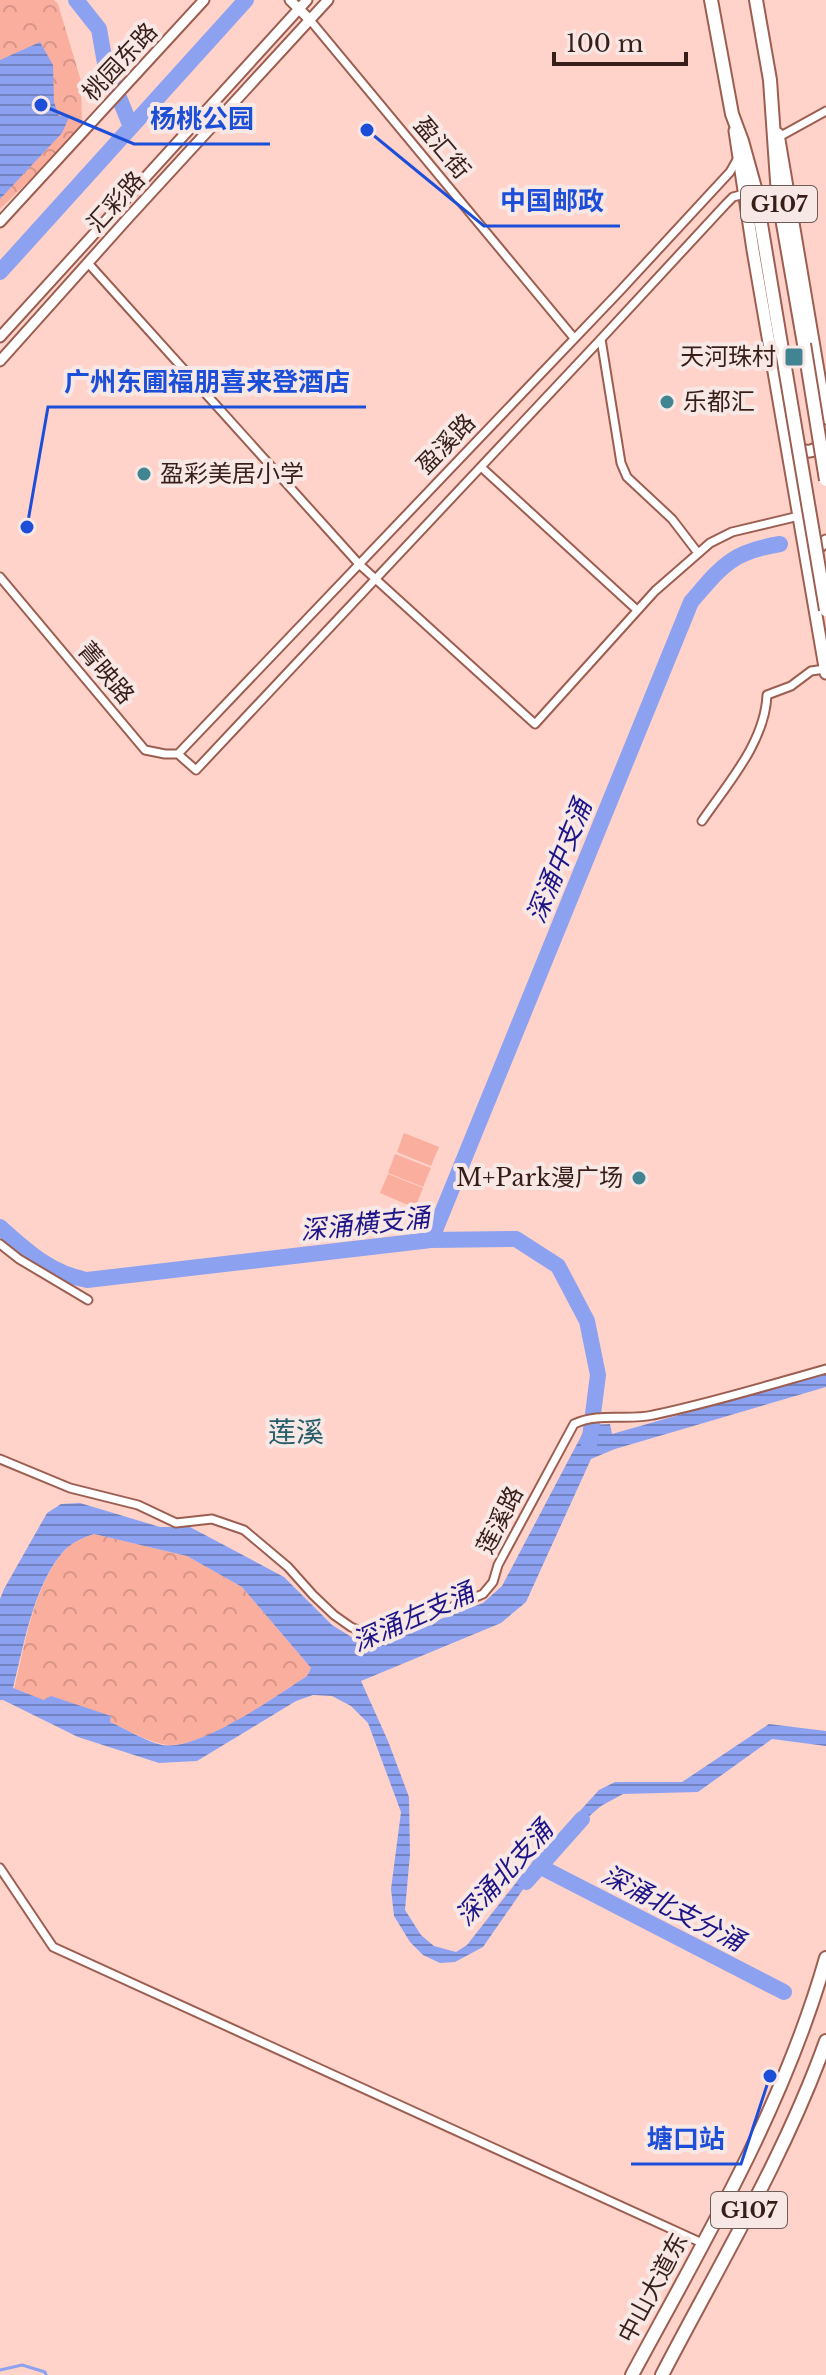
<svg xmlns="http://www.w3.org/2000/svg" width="826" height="2375" font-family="'Libre Baskerville','Noto Sans SC',serif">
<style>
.park{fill:url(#park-crowns)}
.garden{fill:#faae9e}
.water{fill:url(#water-rules);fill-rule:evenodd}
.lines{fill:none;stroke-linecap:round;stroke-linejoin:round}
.stream{stroke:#8ca1f0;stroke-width:3}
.river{stroke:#8ca1f0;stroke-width:16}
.minor-casing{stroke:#9c5e51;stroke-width:11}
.tertiary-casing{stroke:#9c5e51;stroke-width:13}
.secondary-casing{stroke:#9c5e51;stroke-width:15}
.trunk-casing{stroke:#9c5e51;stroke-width:16}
.minor{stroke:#fff;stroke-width:7}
.tertiary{stroke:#fff;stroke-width:9}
.secondary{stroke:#fff;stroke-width:11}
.trunk{stroke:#fff;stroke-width:12}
.trunk-bridge-casing{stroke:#9c5e51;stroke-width:16;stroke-linecap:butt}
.trunk-bridge{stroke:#fff;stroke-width:12}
.poi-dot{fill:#418593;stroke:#f7e8e5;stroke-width:3}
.labels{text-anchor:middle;stroke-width:8;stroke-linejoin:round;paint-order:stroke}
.shield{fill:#f7e8e5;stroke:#715b56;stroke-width:2}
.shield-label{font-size:22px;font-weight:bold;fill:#381e19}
.street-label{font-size:24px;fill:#381e19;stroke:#f7e8e5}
.poi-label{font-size:24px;fill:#381e19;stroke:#f7e8e5;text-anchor:end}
.water-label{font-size:26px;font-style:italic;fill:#1c1488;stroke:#f7e8e5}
.quarter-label{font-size:28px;fill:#265d68;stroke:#f7e8e5}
.leader{fill:none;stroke:#1d4ed8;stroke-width:3}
.callout-dot{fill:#1d4ed8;stroke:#f7e8e5;stroke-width:3}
.callout-label{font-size:26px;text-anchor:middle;font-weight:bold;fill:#1d4ed8;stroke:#f7e8e5;stroke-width:8;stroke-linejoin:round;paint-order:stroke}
</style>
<defs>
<pattern id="park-crowns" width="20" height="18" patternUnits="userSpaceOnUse" patternTransform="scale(2)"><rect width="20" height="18" fill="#faae9e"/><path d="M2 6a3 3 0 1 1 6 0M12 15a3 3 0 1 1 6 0" fill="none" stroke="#d79588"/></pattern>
<pattern id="water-rules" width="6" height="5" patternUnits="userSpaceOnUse" patternTransform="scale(2)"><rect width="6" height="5" fill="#8ca1f0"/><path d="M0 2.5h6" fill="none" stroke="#7383c2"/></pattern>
</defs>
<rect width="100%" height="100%" fill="#ffd3ca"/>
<path class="park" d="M0,0h54l4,4 23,77 1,48 -82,80z
M94,1534l93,22 55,31 69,81 -4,8c-31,20 -109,77 -145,68 -18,-4 -36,-15 -52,-22l1,-6 -67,-16 -30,-11c11,-44 19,-100 48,-136 8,-10 20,-15 32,-19z"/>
<path class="garden" d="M404,1133l35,14 -8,19 -34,-14z
M395,1154l36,14 -8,19 -35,-14z
M388,1174l35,14 -8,20 -35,-15z"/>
<path class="water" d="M40,42l13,23 1,37 5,14 11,-1 -8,18 -62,66v-139z
M826,1373v14l-211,62 -24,10 -65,143 -25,21 -140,58 27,60 21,56 1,57 -5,56 16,25 13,11 22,6 11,-7 59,-75 73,-80 16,-8h67l87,-58 57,7v15l-54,-7 -74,53 -75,2 -22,12 -50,43 -68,98 -28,15 -15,1 -17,-8 -13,-13 -16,-26 -3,-27 10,-77 -33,-89 -17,-17 -19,-10 -19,-1 -17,6 -99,60 -38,2 -81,-26 -75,-37h-3v-101l4,-10 43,-76 14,-9 19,-1 80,24h30l94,50 48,48 31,19 25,-5 95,-36 19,-17 85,-161 23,-1 2,10zM94,1534l93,22 55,31 69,81 -4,8c-31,20 -109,76 -145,69 -17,-4 -36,-16 -52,-23l1,-6 -60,-20 -7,4 -31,-12c11,-43 20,-100 49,-135 8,-10 20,-15 32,-19z"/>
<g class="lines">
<path class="stream" d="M0,2370l22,-5 23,7 1,3"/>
<path class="river" d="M76,0l23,29 6,34 26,64
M0,272l246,-272
M0,1227c27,24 50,46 87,53l344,-40 85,-1 42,27 29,55 11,54 -9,70
M431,1240l260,-638c31,-36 40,-50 89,-58
M539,1866l245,126
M526,1882l56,-63"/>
<g class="minor-casing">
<path id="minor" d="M310,20l264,318
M779,137l47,-26
M88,263l271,301 176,160 120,-133 55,-48 22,-11 67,-16
M601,339l20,124 6,14 45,42 26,34
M481,467l156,143
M0,577l145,173 20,4h13l18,16 405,-431 125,-135 7,-7 11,-3
M178,754l441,-462 111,-120 8,-14
M702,821c26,-38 63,-79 65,-126l24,-9 20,-15 14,-2
M0,1244l19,15 69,41
M0,1459l70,29 68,17 38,18 36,-4 32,11 44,37 25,28 21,20 17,12 12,5 19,4 101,-42 10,-12 5,-17 76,-141c24,-12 54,-3 79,-9 58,-12 116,-30 173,-46
M0,1868l53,79 649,296"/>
</g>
<g class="tertiary-casing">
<path id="tertiary" d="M290,0l20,20
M0,222l204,-222
M0,337l307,-337
M0,361l128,-143 200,-218"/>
</g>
<g class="secondary-casing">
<path id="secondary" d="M735,131l18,119 73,423
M778,134l48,284
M793,445c13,11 25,7 33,-8
M810,554l16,-13"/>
</g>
<g class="trunk-casing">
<path id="trunk" d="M711,0l21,114 10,27 13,47 27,162
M756,0l14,80 8,115 26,149
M632,2375c73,-135 152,-269 194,-417
M662,2375c57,-110 122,-217 164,-334"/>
</g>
<use href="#minor" class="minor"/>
<use href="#tertiary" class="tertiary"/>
<use href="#secondary" class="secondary"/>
<use href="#trunk" class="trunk"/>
<g class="trunk-bridge-casing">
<path id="trunk-bridge" d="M804,344l22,136
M782,350l44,260"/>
</g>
<use href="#trunk-bridge" class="trunk-bridge"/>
</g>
<g class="poi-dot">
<rect x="784" y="347" width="20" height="20" rx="4"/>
<circle cx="667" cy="402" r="8"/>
<circle cx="144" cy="474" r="8"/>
<circle cx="639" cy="1178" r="8"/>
</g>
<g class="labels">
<g class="shield">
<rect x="741" y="186" width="76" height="36" rx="6"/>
<rect x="711" y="2192" width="76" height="36" rx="6"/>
</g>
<g class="shield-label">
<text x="779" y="212">G107</text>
<text x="749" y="2218">G107</text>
</g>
<g class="street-label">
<text transform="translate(120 62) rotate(-47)" y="8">桃园东路</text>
<text transform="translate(442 148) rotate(50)" y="8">盈汇街</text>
<text transform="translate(116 202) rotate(-48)" y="8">汇彩路</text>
<text transform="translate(446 444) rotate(-46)" y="8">盈溪路</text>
<text transform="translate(106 673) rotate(50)" y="8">菁映路</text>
<text transform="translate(500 1520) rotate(-63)" y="8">莲溪路</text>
<text transform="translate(653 2288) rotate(-62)" y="8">中山大道东</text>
</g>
<g class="poi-label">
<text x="776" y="365">天河珠村</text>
<text x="683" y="410" text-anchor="start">乐都汇</text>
<text x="160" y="482" text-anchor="start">盈彩美居小学</text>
<text x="623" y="1186">M+Park漫广场</text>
</g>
<g class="water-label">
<text transform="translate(559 861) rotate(-68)" y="9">深涌中支涌</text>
<text transform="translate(365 1224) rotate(-6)" y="9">深涌横支涌</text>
<text transform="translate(413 1617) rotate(-24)" y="9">深涌左支涌</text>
<text transform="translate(504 1873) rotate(-48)" y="9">深涌北支涌</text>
<text transform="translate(673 1908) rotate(27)" y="9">深涌北支分涌</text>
</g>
<g class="quarter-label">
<text x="296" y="1442">莲溪</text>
</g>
</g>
<path class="leader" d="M41 105L134 144H270M367 130L484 226H620M27 527L48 407H366M770 2076L741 2164H631"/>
<g class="callout-dot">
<circle cx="41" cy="105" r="8"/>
<circle cx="367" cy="130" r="8"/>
<circle cx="27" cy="527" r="8"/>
<circle cx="770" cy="2076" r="8"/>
</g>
<g class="callout-label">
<text x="202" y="128">杨桃公园</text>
<text x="552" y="210">中国邮政</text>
<text x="207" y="391">广州东圃福朋喜来登酒店</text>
<text x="686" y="2148">塘口站</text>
</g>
<path d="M554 52v12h132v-12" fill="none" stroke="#381e19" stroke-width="4"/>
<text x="566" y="52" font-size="24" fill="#381e19" stroke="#f7e8e5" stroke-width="6" paint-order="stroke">100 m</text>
</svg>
